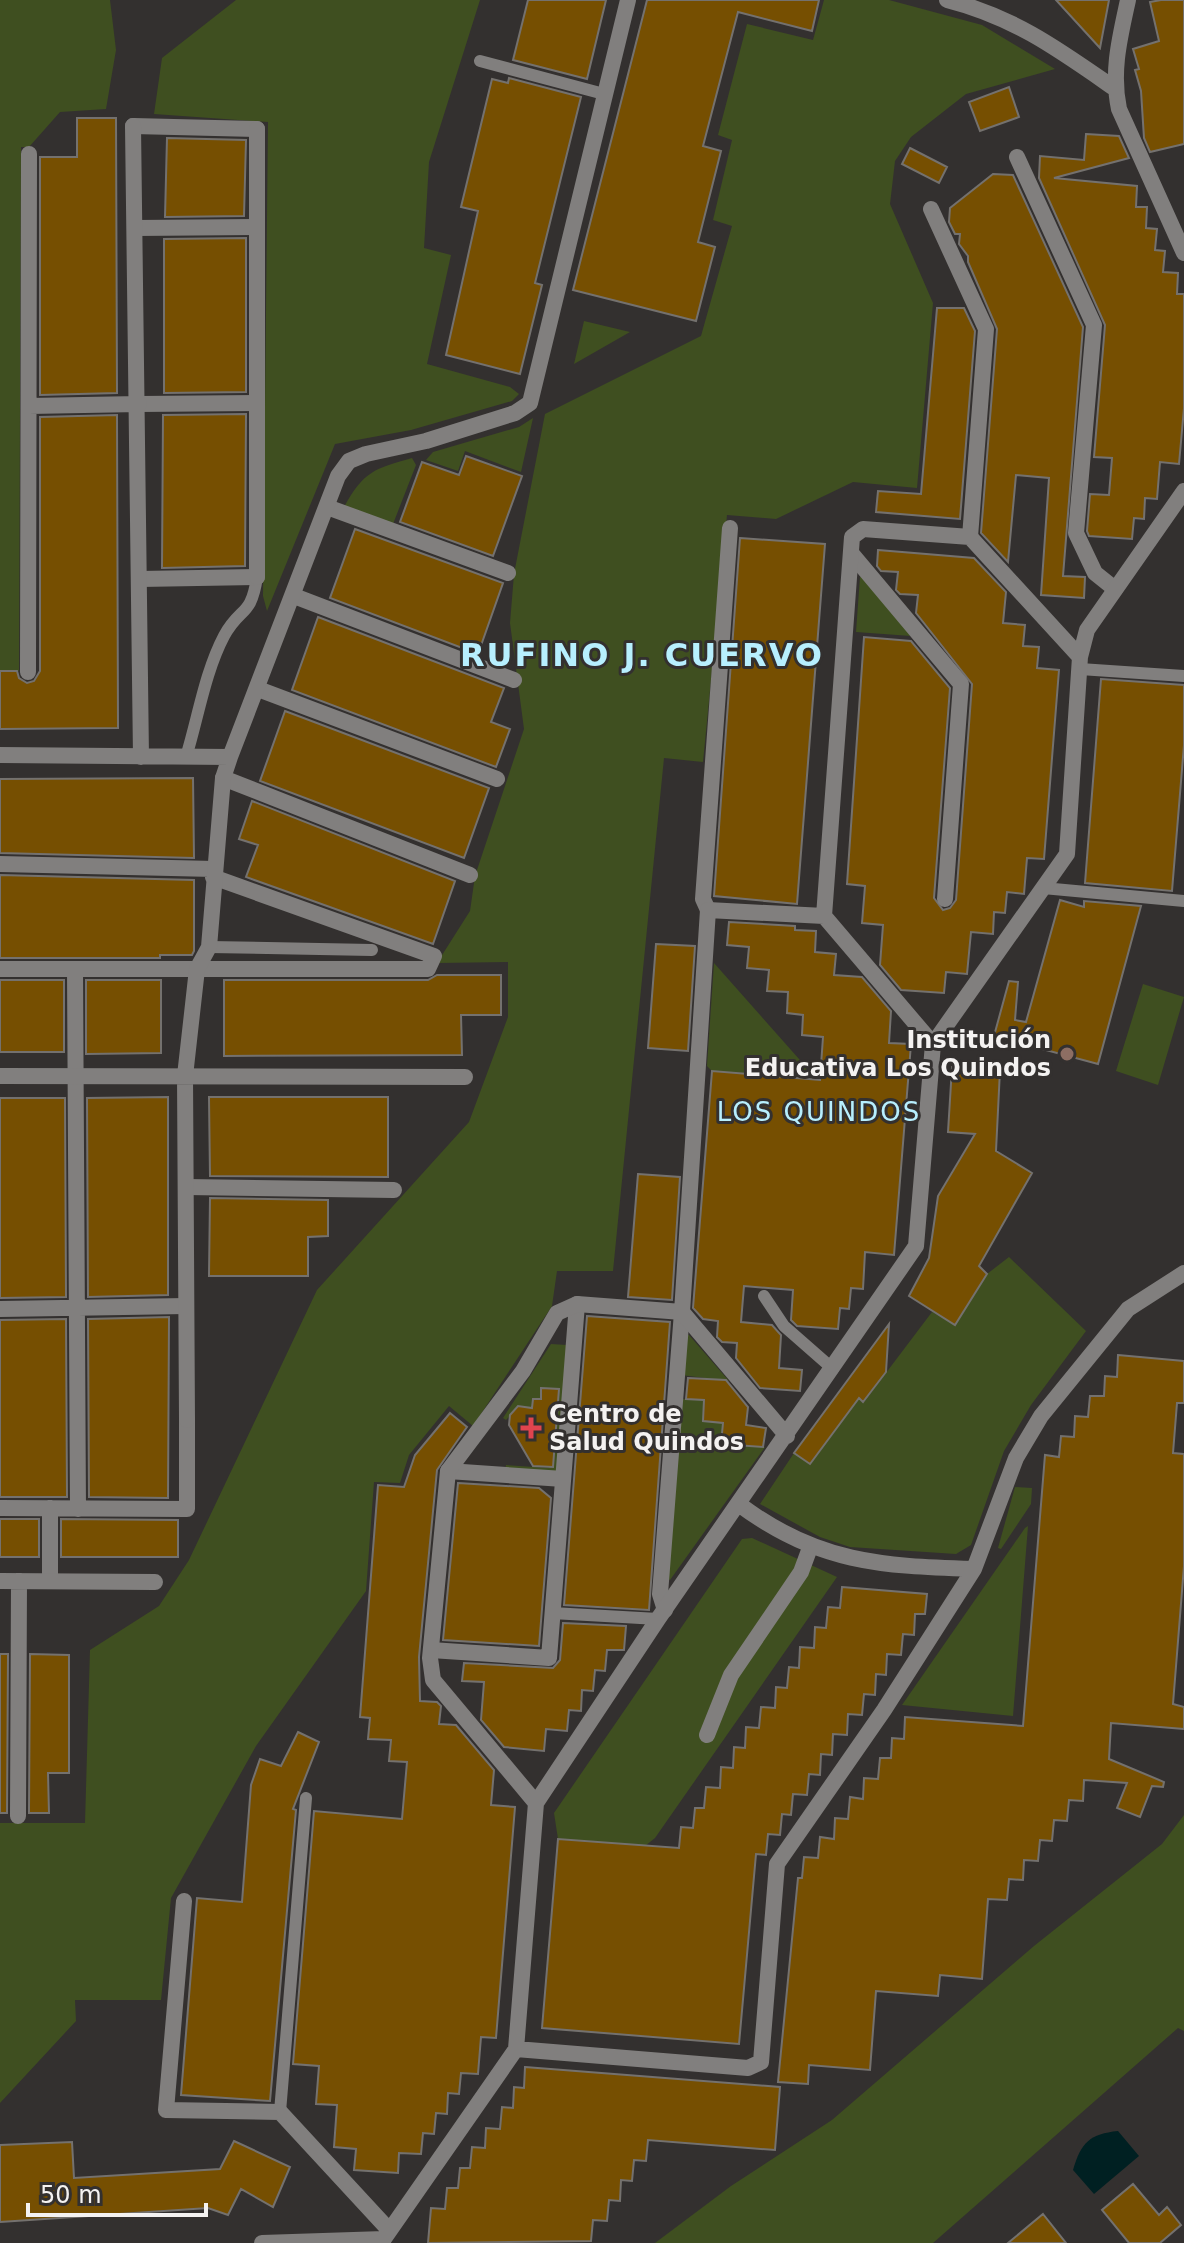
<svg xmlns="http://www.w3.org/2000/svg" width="1184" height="2243" font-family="'DejaVu Sans',sans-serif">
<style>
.green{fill:#3f4f20}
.water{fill:#002022}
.building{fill:#764f01;stroke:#74716e;stroke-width:2}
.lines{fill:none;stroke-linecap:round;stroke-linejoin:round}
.service{stroke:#817f7e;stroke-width:12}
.pedestrian{stroke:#817f7e;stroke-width:16}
.minor{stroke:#817f7e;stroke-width:16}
.education-dot{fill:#8d6e63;stroke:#33302f;stroke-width:3}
.health-dot{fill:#e0444e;stroke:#33302f;stroke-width:3}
.labels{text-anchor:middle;stroke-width:6;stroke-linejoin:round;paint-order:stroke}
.poi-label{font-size:24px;font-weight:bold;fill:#f4f2f1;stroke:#33302f;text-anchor:end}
.neighbourhood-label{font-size:26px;letter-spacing:2px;fill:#b7effe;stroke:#33302f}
.district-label{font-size:32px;font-weight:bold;letter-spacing:2px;fill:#b7effe;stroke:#33302f}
</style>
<rect width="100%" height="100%" fill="#33302f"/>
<path class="green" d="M0,0h110l6,50 -10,59 -46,3 -31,35h-8l-2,524h-19z
M236,0h244l-51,162 -5,86 27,7 -24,109 83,23 9,7 -7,7 -101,29 -76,14 -68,167 -4,-15 5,-474 -114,-8 8,-56z
M824,0h65l93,25 73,44 -89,25 -55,43 -16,24 -5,43 43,99 -16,185 -64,-6 -77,37 -49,-4 -24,247 -39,-4 -51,513h-56l-5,35 -79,120 -24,-20 -40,49 -9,28 -26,-1 -8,109 -110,155 -85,152 -10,102h-86l1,21 -76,82v-280h85l5,-173 69,-44 30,-46 128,-270 152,-168 39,-105v-55l-71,1 33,-52 5,-35 49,-147 -14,-106 4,-49 31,-160 156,-78 31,-110 -19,-6 19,-80 -14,-5 29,-111 66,16z
M584,321l46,11 -56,32z
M533,418l-12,54 -56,-21 -7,20 -32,-11 7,-8 86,-25z
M412,458l4,7 -23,59 -49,-17c20,-36 30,-38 68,-49z
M864,576l47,60 -55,-4 4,-55z
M714,963l93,105v9l-95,-6 -5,-5z
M1143,984l41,13 -26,88 -42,-14z
M1009,1257l77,74 -55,74 -27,46 -33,94 -15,9 -106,-7 -30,-10 -60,-33 34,-51 16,11 49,-66 5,4 68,-90 23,12 32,-50z
M683,1334l6,1 40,46 -48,-6z
M551,1344l16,1 -11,130 -51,-4 1,-6 43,3 6,-79 -14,-1v11h-8l-1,9 -14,-1 -12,13 -3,-2z
M683,1399l21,1 -1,21 20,2 -2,21 44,3 -95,133 -6,-3z
M1015,1487l17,1 -1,16 -30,45 -3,-1z
M1028,1526l-15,190 -111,-11 123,-177z
M752,1538l85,39 -182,261 -10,8 -87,-7 -4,-26 188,-274z
M1184,1815v216l-6,-3 -245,215h-278l76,-57 101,-66 202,-174 128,-102z"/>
<path class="water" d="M1118,2131l21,25 -45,38 -21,-24c8,-28 17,-36 45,-39z"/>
<path class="building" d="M528,0h78l-19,79 -74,-19z
M647,0h172l-7,31 -74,-19 -35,134 18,5 -23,91 17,5 -19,74 -123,-31z
M1056,0h53l-9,48z
M1161,0h23v144l-34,8 -6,-14 -3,-47 -6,-21 4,-1 -6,-20 26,-8 -9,-39z
M509,78l72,19 -46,186 7,2 -22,89 -74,-19 32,-144 -17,-4 31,-128 16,4z
M1009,87l10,30 -39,14 -11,-29z
M77,118h39l1,275 -77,2v-238h37z
M1086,134l33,2 10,22 -75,20 83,8 -1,21h11l-1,21 11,1 -2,21 10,1 -2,21 15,1 -1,21h7v114l-5,56 -19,-2 -3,37 -12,-1 -1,21 -10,-1 -2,21 -43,-3 -2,-5 3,-37 19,1 3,-37 -18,-1 11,-132 -66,-147 1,-22 44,4z
M167,138l79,2 -2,76 -79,1z
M910,148l37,19 -8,16 -37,-19z
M993,174l20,1 70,152 -20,249 22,1 -1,21 -43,-3 8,-117 -33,-3 -8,87 -27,-29 16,-204 -29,-67v-6l-9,-12 1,-10h-5l-6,-12 1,-14z
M246,238v154l-82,1v-154z
M937,308h27l11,23 -15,188 -84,-7 2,-21 43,3z
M246,414l-1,152 -83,2 1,-153z
M117,415l1,313 -118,1v-58h17l2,7 8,5 7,-2 6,-10v-254z
M466,456l56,20 -29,80 -93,-34 22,-60 37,13z
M355,529l148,54 -25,71 -148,-56z
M740,538l85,6 -28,360 -83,-8z
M878,550l96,8 32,34 -3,31 22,2 -2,21 16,1 -2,21 22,2 -15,189 -17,-1 -3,36 -17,-2 -2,21 -11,-1 -1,22 -22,-2 -4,42 -21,-2 -2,21 -43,-3 -21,-25 3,-40 -21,-2 3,-37 -18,-2 17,-247 47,4 39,47 -16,210 9,12 7,-2 6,-8 16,-216 -56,-71 2,-18 -18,-1 -4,-4 2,-18 -17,-1 -4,-5z
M318,617l186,71 -13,34 19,7 -14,38 -204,-77z
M1101,679l83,6v60l-12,146 -87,-8z
M285,711l204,77 -25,70 -204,-77z
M193,778l1,80 -194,-5v-74z
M252,801l203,80 -22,63 -187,-67 12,-32 -19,-6z
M0,875l194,5v71l-2,4h-32v3h-160z
M1060,900l24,7v-6l57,5 -43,158 -104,-28 15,-55 9,1 -3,38 11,2z
M729,922l66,4v4l21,1 -1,21 21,2 -2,21 28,2 29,34 -2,32 22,1 -17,211 -29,-3 -2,37 -12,-1 -2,21 -9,-1 -2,21 -41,-3 -6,-6 2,-30 -49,-4 -3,36 31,3 9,10 -2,33 23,2 -2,21 -40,-3 -24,-30 1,-15 -15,-1 -5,-5 1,-16 -15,-2 -10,-11 19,-237 108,9 3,-43 -21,-2 1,-20 -16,-2 1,-21 -21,-1 2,-21 -22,-2 2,-21 -22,-2z
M656,944l39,2 -7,105 -40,-3z
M437,975h64v40h-40l1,40 -238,1v-76h204z
M0,980h64v72h-64z
M86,980h75v73l-75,1z
M952,1067l48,3 -4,81 36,22 -53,93 8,8 -32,51 -46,-29 20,-38 9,-62 37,-62 -27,-2z
M168,1097v198l-80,2 -1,-199z
M209,1097h179v80l-178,-1z
M0,1098h65l1,199 -66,1z
M638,1174l42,3 -8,123 -44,-3z
M210,1198l118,2v36l-20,1v39h-99z
M587,1316l83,6 -21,288 -85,-5z
M169,1317l-1,181 -79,-1 -1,-178z
M66,1319l1,178h-67v-177z
M889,1324l-3,48 -23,30 -4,-4 -49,66 -16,-11z
M1118,1355l66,6v42h-7l-4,50 11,1v112l-11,138 11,3v22l-73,-6 -2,36 55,23 -1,5 -11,-1 -12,31 -23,-9 10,-25 -43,-3 -1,21 -14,-1 -2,21 -13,-1 -2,21 -12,-1 -2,21 -14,-1 -1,20 -14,-1 -2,21 -19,-1 -6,80 -42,-4 -2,21 -62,-5 -6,79 -61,-5 -1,19 -30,-2 20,-204h4l2,-21 14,1 2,-21 14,2 1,-21 13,1 2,-22 13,2 1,-21 14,1 2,-21h11l1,-20 12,1 1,-22 118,9 22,-271 14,2 2,-21 13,1 1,-21 13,1 2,-21h14l1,-20 12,1z
M688,1378l38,2 22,27 -2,18 20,3 -3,19 -42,-3 2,-21 -20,-2 1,-21 -18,-1z
M541,1388l18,1 -6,78 -20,-1 -24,-41 1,-10 8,-9 14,2 1,-9h8z
M450,1413l17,14 -30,43 -18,187 1,44 17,1 4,4 -2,18 17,1 38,45 -3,35 24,2 -19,231 -15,-1 -3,37 -17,-1 -2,21 -11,-1 -1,21 -11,-1 -2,21 -11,-1 -2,21 -22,-1 -1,20 -44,-3 2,-21 -22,-2 3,-42 -21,-1 3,-38 -26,-2 21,-253 88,8 5,-57 -18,-1 2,-21 -23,-1 2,-21 -10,-1 18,-232 26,2 11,-32z
M458,1483l81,5 12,10 -12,148 -96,-6z
M0,1519h39v38h-39z
M61,1519l117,1v37h-117z
M842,1587l85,7 -2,20h-10l-1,21 -11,-1 -2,21 -14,-1 -1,21 -10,-1 -1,21 -11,-1 -2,21 -14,-1 -1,21 -14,-1 -1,21 -11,-1 -1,21 -11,-1 -2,21 -14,-1 -2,21 -9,-1 -2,21 -12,-1 -2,21 -10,-1 -17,190 -197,-16 16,-189 121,9 2,-21 12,1 2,-20h9l2,-21 14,1 1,-21 12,1 1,-21 11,1 1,-21 13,1 2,-21 14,1 1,-21 11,1 2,-21 10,1 1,-21 14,1 1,-21 11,1 2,-21 12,1z
M563,1623l63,3 -2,24h-17l-2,21 -10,-1 -2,21 -11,-1 -1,21 -12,-1 -2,21 -21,-2 -2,22 -40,-4 -23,-27 3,-38 -22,-1 2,-18 89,5 7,-8z
M0,1654h8l-1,159h-7z
M30,1654l39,1v118h-21l1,40h-20z
M298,1732l21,10 -26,67 3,1 -26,291 -89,-6 16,-197 45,4 9,-117 9,-26 21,7z
M525,2067l255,20 -5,63 -127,-10 -2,21 -12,-1 -2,21 -11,-1 -1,21 -11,-1 -2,21 -14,-1 -2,21 -163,2 3,-35 14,1 2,-21h11l2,-20h10l2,-21 13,1 1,-20 14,1 2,-22 11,1 1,-21 10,1z
M234,2141l56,26 -17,40 -32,-18 -13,26 -20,-7 -208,14v-77l72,-3 2,36 146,-9z
M1133,2184l26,31 8,-8 14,18 -21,18h-31l-27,-33z
M1043,2214l23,29h-58z"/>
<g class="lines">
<path class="service" d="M480,61l124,33
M1080,669l104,7
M186,757c12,-39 19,-85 38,-121 16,-30 27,-18 33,-59
M1043,888l141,13
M209,947l163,3
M764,1296l20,30 49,43
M552,1613l106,6
M280,2112l26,-314"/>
<path class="pedestrian" d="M133,126l124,3
M1017,157l77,168 -18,208 19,40 20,16
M931,209l55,120 -16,208
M135,228l121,-1
M139,404l117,-1
M327,507l181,66
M851,553l110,131 -16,215
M140,579l117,-2
M294,596l220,84
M258,689l239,90
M223,778l247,97
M0,864l214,5
M708,910l-5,-11 27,-371
M0,969h428l6,-13 -221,-79
M75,969l3,540
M186,1187l208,3
M0,1309l186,-3
M448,1471l115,8
M0,1508l187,1v-89
M50,1508v73
M665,1610l-5,-16 22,-282
M431,1650l118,8 28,-354"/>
<path class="minor" d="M947,0c67,17 111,49 167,88
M1128,0c-8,37 -17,71 -9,109l65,144
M133,126l8,631
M257,129v448
M29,406l110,-2
M28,672l1,-518
M0,755l230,2
M933,1044l-109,-128 28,-379 11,-8 107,8 110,120
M0,1076l465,1
M682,1312l26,-402 116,6
M187,1420l-2,-344 12,-107 12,-22 14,-169 7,-21 108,-281 11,-15 17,-7 60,-13 89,-28 15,-10 98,-403
M740,1505c78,58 141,61 234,64
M0,1581l155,1
M707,1735l24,-60 70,-103 10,-27
M536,1803l-103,-123 -3,-22 18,-187 75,-100 34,-58 20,-9 105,8 105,124
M18,1816l1,-235
M184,1901l-18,209 114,2 109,118
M516,2049l232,19 13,-6 16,-198 107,-154 90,-141 42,-111 25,-42 87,-107 56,-36
M262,2243l122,-4
M381,2243l135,-194 20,-246 122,-184 258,-373 17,-202 134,-190 13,-197 7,-27 97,-139"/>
</g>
<circle class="education-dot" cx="1067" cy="1054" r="8"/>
<path class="health-dot" d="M527 1416h8v8h8v8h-8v8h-8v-8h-8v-8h8z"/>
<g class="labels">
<g class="poi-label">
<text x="1051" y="1048">Institución<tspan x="1051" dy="28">Educativa Los Quindos</tspan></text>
<text x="549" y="1422" text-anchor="start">Centro de<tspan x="549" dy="28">Salud Quindos</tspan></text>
</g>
<g class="neighbourhood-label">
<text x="819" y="1121">LOS QUINDOS</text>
</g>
<g class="district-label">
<text x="642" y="666">RUFINO J. CUERVO</text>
</g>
</g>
<path d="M28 2203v12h178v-12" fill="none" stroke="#f4f2f1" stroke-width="4"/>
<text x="40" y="2203" font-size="24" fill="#f4f2f1" stroke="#33302f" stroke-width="6" paint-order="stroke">50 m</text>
</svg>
